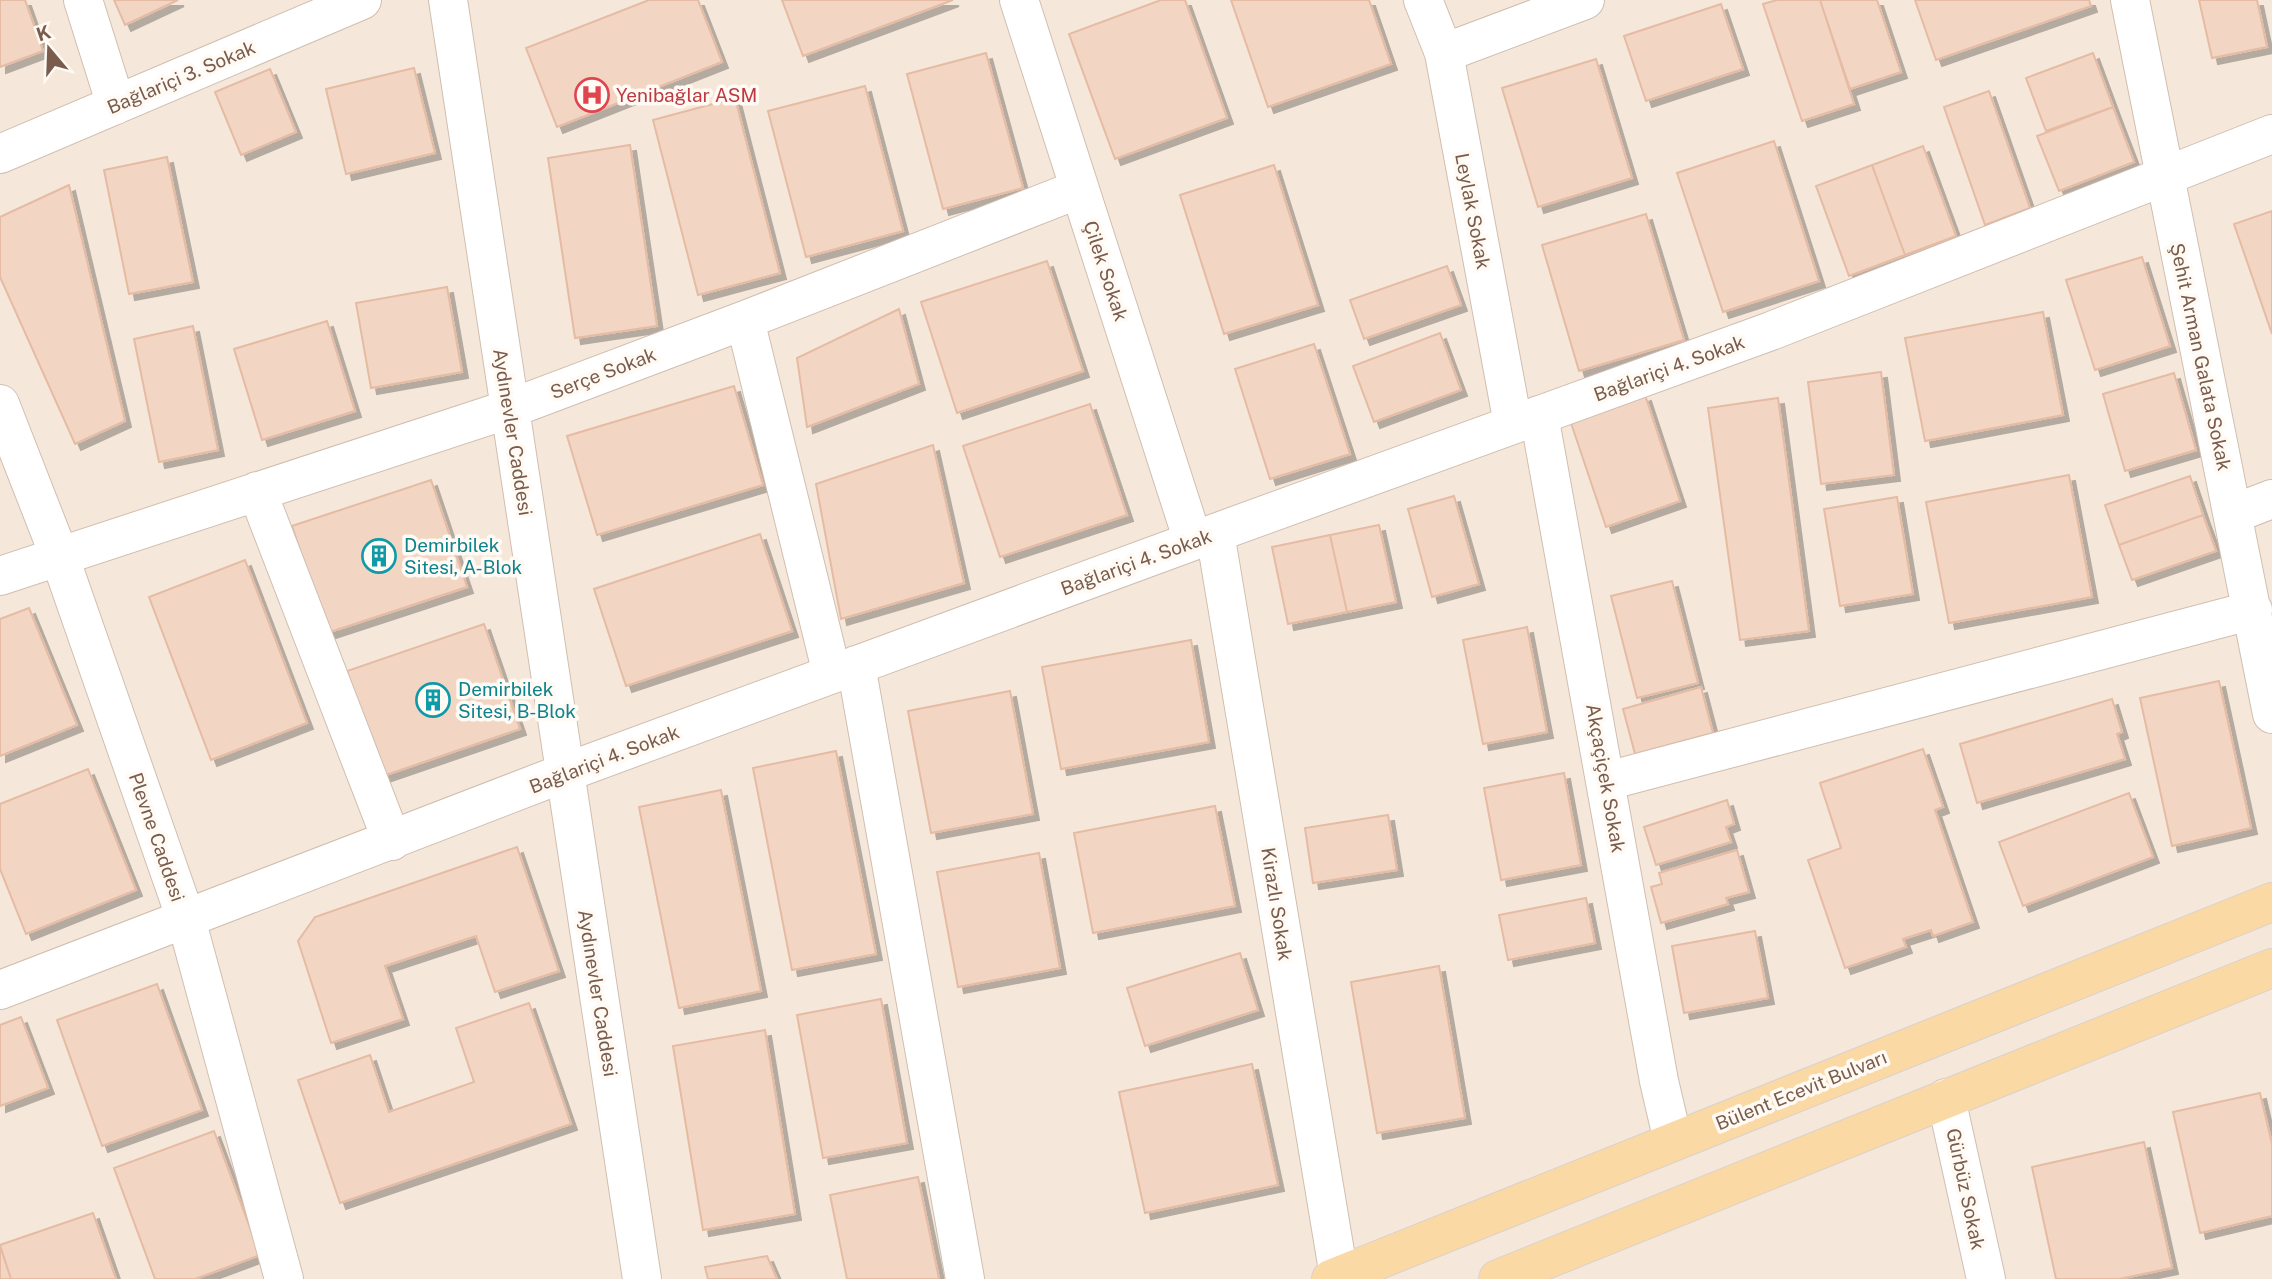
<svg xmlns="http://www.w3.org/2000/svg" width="2272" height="1279" font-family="'Public Sans',sans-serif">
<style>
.residential{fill:#f5e8da}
.building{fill:#f3d5c3;stroke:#e6bba3;stroke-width:2;filter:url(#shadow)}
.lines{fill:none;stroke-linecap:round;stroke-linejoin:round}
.minor-casing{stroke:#d1beb0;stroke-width:40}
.major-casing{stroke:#dad1cd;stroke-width:40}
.minor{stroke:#fff;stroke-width:38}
.major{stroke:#fbd9a5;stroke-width:38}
.labels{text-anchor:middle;stroke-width:7;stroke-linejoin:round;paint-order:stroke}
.street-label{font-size:19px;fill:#7a5c4d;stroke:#fffaf3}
.health-label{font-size:19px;fill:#be3a42;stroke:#fffaf3;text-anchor:start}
.culture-label{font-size:19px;fill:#0d838f;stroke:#fffaf3;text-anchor:start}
</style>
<defs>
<filter id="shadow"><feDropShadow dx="6" dy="6" stdDeviation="0" flood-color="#0004"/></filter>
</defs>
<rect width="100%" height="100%" fill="#fdf6ec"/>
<path class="residential" d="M0,0h2272v1279h-2272z"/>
<path class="building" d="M0,0h25l18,51 -43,16z
M114,0h64l-53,25z
M649,0h49l24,62 -165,65 -31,-79z
M782,0h171l-150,56z
M1161,0h24l42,118 -112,41 -46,-125z
M1231,0h138l22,64 -123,43z
M1777,0h43l34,104 -52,17 -39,-117z
M1820,0h57l24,72 -51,17z
M1915,0h174l2,6 -155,54z
M2199,0h58l10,47 -55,11z
M1721,4l22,65 -97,32 -22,-65z
M986,53l37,135 -80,21 -36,-135z
M2093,53l20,54 -67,24 -20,-53z
M1596,59l36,119 -94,29 -36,-119z
M414,68l21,85 -89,21 -20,-85z
M270,69l26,63 -55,23 -26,-63z
M865,86l38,145 -97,26 -38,-146z
M1989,91l41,117 -45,17 -41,-118z
M735,98l45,175 -82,22 -45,-175z
M2113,107l21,55 -75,29 -22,-55z
M1774,141l45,140 -96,31 -46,-139z
M630,145l27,181 -82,12 -27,-180z
M1923,146l33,90 -51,19 -33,-90z
M167,157l26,125 -64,12 -25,-124z
M1274,165l44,140 -94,29 -44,-139z
M1872,165l33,90 -56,21 -33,-90z
M69,185l56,236 -50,23 -75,-167v-60z
M2272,211v123l-38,-110z
M1646,214l38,126 -105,31 -37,-126z
M2142,257l28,89 -75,24 -29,-90z
M1047,261l36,110 -126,42 -36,-111z
M1447,266l14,39 -97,34 -14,-39z
M447,287l15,85 -91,16 -15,-85z
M899,309l20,75 -112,43 -10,-69z
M2043,312l20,103 -138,26 -20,-103z
M327,321l28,90 -93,29 -28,-91z
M193,326l25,124 -59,12 -25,-123z
M1440,333l21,57 -87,32 -21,-56z
M1314,344l36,110 -80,25 -35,-110z
M1881,372l13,103 -73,9 -13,-102z
M2174,373l22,77 -71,21 -22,-77z
M734,386l29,99 -166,50 -30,-99z
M1645,395l35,106 -74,26 -36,-107z
M1778,398l31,233 -69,9 -32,-232z
M1090,404l37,111 -127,42 -37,-111z
M933,445l31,138 -123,36 -25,-135z
M2069,475l23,122 -143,26 -23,-121z
M2190,476l13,39 -84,30 -14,-40z
M431,480l36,107 -140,46 -35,-107z
M1454,496l25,88 -47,13 -24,-88z
M1897,497l16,97 -73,12 -16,-97z
M2203,515l13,36 -84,29 -13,-35z
M1379,525l17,77 -49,10 -17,-77z
M760,534l32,97 -166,55 -32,-97z
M1330,535l17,77 -59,12 -16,-77z
M245,560l62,163 -96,37 -62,-163z
M1672,581l26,102 -61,15 -26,-102z
M29,608l48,117 -77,31v-137z
M484,624l36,105 -137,47 -36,-105z
M1527,627l20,105 -64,12 -20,-104z
M1191,640l18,102 -148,27 -19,-102z
M2219,681l32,147 -79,18 -32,-148z
M1701,687l12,46 -78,21 -12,-45z
M1010,691l23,123 -102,19 -23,-122z
M2112,699l10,33 -5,2 8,25 -148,44 -17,-59z
M1923,749l20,58 -8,3 38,112 -40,14 -2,-6 -28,9 3,8 -61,21 -37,-108 33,-12 -21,-65z
M836,751l40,203 -84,16 -39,-202z
M88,769l48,121 -110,44 -26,-65v-65z
M1564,773l17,92 -80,15 -17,-92z
M721,790l40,201 -82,17 -40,-201z
M2129,793l24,64 -130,49 -24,-64z
M1727,800l7,24 -8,3 5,15 -75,23 -12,-38z
M1215,806l20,100 -142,27 -19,-100z
M1388,815l9,55 -84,13 -8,-55z
M517,847l42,124 -64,21 -19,-56 -91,30 18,53 -72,24 -33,-102 17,-24z
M1737,850l12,42 -23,6 2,6 -67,19 -10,-36 11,-3 -3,-11z
M1039,853l21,115 -102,19 -21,-115z
M1586,898l9,45 -87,17 -9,-45z
M1755,931l13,67 -84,15 -12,-67z
M1240,953l18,57 -113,36 -18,-58z
M1439,966l26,152 -88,15 -26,-151z
M157,984l45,126 -100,36 -45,-126z
M881,999l26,144 -84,15 -26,-143z
M529,1003l42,121 -231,79 -42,-123 72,-25 19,57 85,-30 -18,-54z
M21,1017l27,71 -48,18v-81z
M765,1030l30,184 -92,16 -30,-184z
M1252,1064l26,121 -133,28 -26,-121z
M2260,1093l12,51v72l-72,17 -27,-121z
M214,1131l46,124 -65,24h-40l-41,-111z
M2144,1142l28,126 -53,11h-63l-24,-112z
M918,1177l21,102h-92l-17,-84z
M93,1213l23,66h-105l-11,-34z
M0,1246l11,33h-11z
M767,1256l10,23h-69l-3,-12z"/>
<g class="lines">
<g class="minor-casing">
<path id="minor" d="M83,0l33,105
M448,0l194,1279
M1019,0l174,541
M1423,0l21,53 69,371
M2130,0l142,714
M1444,53l141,-53
M0,154l362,-154
M745,320l87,354
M0,404l59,151 127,364 98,360
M1539,415l120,666 14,60
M257,491l135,350
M2233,514l39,-15
M1215,533l124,743
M0,576l509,-167 236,-89 334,-131
M856,665l109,614
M1607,781l646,-171
M0,990l564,-217 651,-240 556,-202 501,-197
M1946,1098l40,181"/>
</g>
<g class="major-casing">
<path id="major" d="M1331,1279l941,-377
M1498,1279l774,-311"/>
</g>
<use href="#minor" class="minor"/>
<use href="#major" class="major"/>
</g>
<defs>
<g id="hospital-ring" transform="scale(1.75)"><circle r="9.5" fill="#fffaf3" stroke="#e0444e" stroke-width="1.5"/><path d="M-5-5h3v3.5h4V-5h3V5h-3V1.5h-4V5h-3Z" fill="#e0444e"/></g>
<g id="building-ring" transform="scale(1.75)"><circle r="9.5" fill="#fffaf3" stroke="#0f9aa8" stroke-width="1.5"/><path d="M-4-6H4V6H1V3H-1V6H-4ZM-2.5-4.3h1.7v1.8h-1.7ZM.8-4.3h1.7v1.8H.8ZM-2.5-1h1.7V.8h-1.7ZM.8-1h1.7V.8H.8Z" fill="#0f9aa8"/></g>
</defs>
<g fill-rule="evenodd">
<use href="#hospital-ring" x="592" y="95"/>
<use href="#building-ring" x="379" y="556"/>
<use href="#building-ring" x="433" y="700"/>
</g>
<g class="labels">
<g class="street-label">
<text transform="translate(181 77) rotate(-23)" y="7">Bağlariçi 3. Sokak</text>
<text transform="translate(1473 211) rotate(79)" y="7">Leylak Sokak</text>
<text transform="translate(1106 271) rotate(72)" y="7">Çilek Sokak</text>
<text transform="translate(2201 357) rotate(78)" y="7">Şehit Arman Galata Sokak</text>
<text transform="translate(1669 368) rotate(-20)" y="7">Bağlariçi 4. Sokak</text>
<text transform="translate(603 373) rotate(-21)" y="7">Serçe Sokak</text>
<text transform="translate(513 432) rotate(81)" y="7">Aydınevler Caddesi</text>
<text transform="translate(1136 562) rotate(-20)" y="7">Bağlariçi 4. Sokak</text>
<text transform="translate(604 759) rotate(-21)" y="7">Bağlariçi 4. Sokak</text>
<text transform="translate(1606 778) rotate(80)" y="7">Akçaçiçek Sokak</text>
<text transform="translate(157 837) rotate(71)" y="7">Plevne Caddesi</text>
<text transform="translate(1277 904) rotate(81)" y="7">Kirazlı Sokak</text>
<text transform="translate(598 993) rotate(81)" y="7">Aydınevler Caddesi</text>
<text transform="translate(1801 1090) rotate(-22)" y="7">Bülent Ecevit Bulvarı</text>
<text transform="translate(1966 1189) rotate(78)" y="7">Gürbüz Sokak</text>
</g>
<g class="health-label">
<text x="616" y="102">Yenibağlar ASM</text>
</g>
<g class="culture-label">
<text x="404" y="552">Demirbilek<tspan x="404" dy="22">Sitesi, A-Blok</tspan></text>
<text x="458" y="696">Demirbilek<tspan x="458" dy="22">Sitesi, B-Blok</tspan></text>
</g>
</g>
<g transform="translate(49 49) rotate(341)" stroke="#fffaf3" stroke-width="5" paint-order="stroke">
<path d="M0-5L12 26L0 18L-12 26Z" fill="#7a5c4d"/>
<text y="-10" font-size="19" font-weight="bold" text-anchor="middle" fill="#7a5c4d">K</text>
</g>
</svg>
